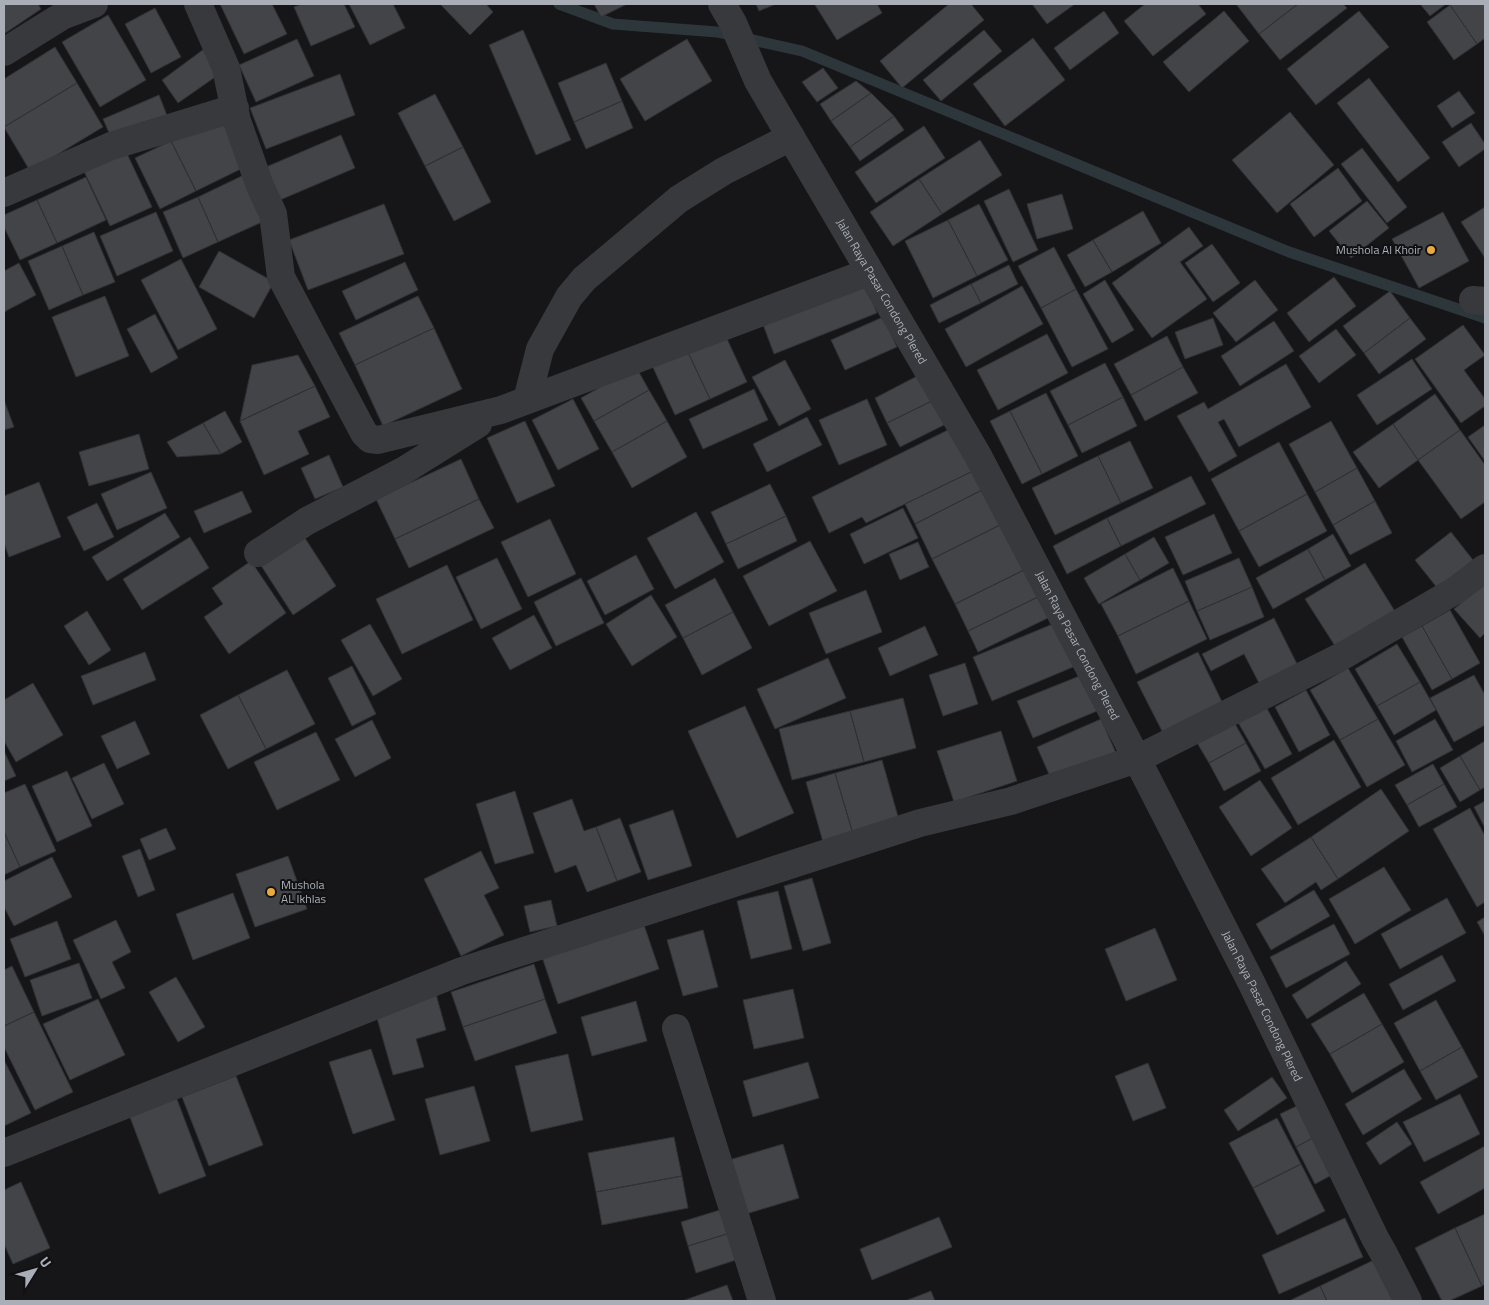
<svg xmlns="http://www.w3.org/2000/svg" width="1489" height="1305" font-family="'Titillium Web',sans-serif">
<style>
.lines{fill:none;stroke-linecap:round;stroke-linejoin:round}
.stream{stroke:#2d363b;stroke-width:11}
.building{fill:#434448;stroke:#303134}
.minor{stroke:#38393d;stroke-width:28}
.tertiary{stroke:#38393d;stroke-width:28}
.poi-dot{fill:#e9a93e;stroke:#111113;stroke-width:2}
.labels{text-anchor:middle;stroke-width:4;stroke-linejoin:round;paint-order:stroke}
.poi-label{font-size:12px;fill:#a9aeb7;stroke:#111113;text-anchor:end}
.street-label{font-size:12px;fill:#a9aeb7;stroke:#111113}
</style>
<rect width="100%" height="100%" fill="#161618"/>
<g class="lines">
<path class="stream" d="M559,4l54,20 104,8 85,19 487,201 196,66"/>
</g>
<path class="building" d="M4,4h34l3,5 -37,25z
M220,4h52l15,30 -43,20z
M302,4h42l11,23 -44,19 -17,-39z
M349,4h44l12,24 -35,17z
M440,4h46l7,8 -23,23z
M594,4h33l-26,13z
M756,4h20l-17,7z
M817,4h60l5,9 -45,27 -22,-35z
M949,4h22l13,16 -82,68 -22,-27z
M1032,4h43l-28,20z
M1145,4h53l8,10 -53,42 -29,-35z
M1236,4h62l-39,30z
M1298,4h45l4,4 -67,52 -21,-26z
M1420,4h26l-16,12z
M1452,4h33v34l-8,6 -27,-39z
M1450,5l27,39 -23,16 -27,-38z
M155,8l26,49 -30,16 -26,-49z
M1104,11l15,22 -49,37 -16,-22z
M1224,11l25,30 -60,51 -26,-30z
M1359,11l30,36 -73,58 -29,-36z
M108,15l38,65 -46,27 -38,-65z
M523,30l48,110 -35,15 -47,-110z
M984,30l18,21 -61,50 -18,-21z
M1033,38l32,42 -60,46 -32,-42z
M297,39l17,37 -58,26 -17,-37z
M687,39l25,42 -67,40 -25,-42z
M55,47l22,36 -73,44v-48z
M204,49l17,24 -43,30 -16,-23z
M606,63l16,38 -48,21 -16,-39z
M823,68l15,20 -21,14 -15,-20z
M340,74l15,41 -89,34 -16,-41z
M1369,78l61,80 -32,24 -61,-79z
M856,81l15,12 -40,28 -11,-17z
M77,83l26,44 -73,44 -26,-44z
M1459,91l16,22 -23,15 -15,-22z
M871,93l23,23 -44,31 -19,-26z
M435,94l28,53 -38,19 -27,-53z
M159,95l9,23 -55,24 -10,-23z
M622,101l11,27 -47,21 -12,-27z
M1290,112l44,53 -57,48 -45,-53z
M225,113l26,51 -55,27 -25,-50z
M894,116l10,14 -44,31 -10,-14z
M1471,123l14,21v5l-26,18 -17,-25z
M924,126l21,32 -69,45 -21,-31z
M341,135l14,33 -75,32 -14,-33z
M980,140l22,35 -60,39 -23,-35z
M171,141l25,50 -36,18 -25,-51z
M123,145l29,62 -42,19 -29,-61z
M463,147l28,55 -37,19 -29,-55z
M1362,148l45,59 -20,16 -46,-59z
M1338,168l24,33 -48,36 -24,-33z
M250,172l21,46 -53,24 -20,-45z
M86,177l20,43 -49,23 -20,-43z
M919,179l23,35 -49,32 -23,-34z
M1009,189l29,61 -25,12 -29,-61z
M1062,194l11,35 -36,10 -10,-35z
M198,197l20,45 -35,16 -20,-46z
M37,200l20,43 -37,17 -16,-33v-12z
M1367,201l22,27 -38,30 -22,-27z
M384,204l20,50 -96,36 -19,-50z
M979,204l29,56 -31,16 -29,-56z
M1485,207v51l-24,-36z
M1143,211l18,32 -49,29 -19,-32z
M156,212l17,39 -56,25 -17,-40z
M1443,212l26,49 -50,27 -27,-49z
M948,220l29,56 -44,22 -28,-57z
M1189,227l14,19 -23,16 27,37 -55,39 -40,-55z
M94,232l21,50 -32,13 -21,-49z
M1093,240l19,32 -27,15 -18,-32z
M1212,244l28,39 -27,19 -28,-39z
M62,246l21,49 -34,15 -21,-49z
M1054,247l22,42 -35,19 -23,-42z
M219,251l55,31 -20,36 -55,-31z
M181,259l36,70 -39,21 -37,-70z
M405,262l13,28 -62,30 -14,-29z
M19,263l17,32 -32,17v-41z
M1009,265l9,19 -37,19 -10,-19z
M1334,277l22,29 -47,36 -22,-29z
M864,279l13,34 -103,41 -13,-35z
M1105,280l29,50 -22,13 -29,-49z
M1255,280l23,30 -42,32 -23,-29z
M971,284l10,19 -42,20 -9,-18z
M1022,286l21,38 -77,43 -21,-38z
M1076,289l32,60 -36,18 -31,-59z
M1390,291l20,27 -46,35 -21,-27z
M105,296l24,60 -53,21 -24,-60z
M418,296l16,32 -79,37 -16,-32z
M155,314l23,44 -27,15 -24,-44z
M883,317l14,30 -52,23 -14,-30z
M1213,318l10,27 -38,14 -10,-27z
M1410,318l16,21 -47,35 -15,-21z
M1274,321l20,30 -54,35 -19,-30z
M1463,325l22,30 -21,15 21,29v7l-24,17 -46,-64z
M434,328l28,61 -79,37 -28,-61z
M722,328l25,54 -37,17 -25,-53z
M1336,329l20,26 -37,28 -20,-27z
M1047,334l21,39 -70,37 -21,-40z
M1167,336l16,31 -52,28 -17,-31z
M685,346l25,53 -35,16 -25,-54z
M298,355l17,31 -75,35 12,-56z
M1412,359l20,30 -55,36 -20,-30z
M785,360l26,49 -32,17 -27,-49z
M1105,363l18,34 -55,28 -18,-34z
M1286,364l25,43 -72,40 -15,-28 -6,3 19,34 -28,16 -32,-56 27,-14 4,7z
M636,367l13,23 -55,31 -13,-23z
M1183,367l15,26 -53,28 -14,-26z
M923,373l13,26 -49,24 -12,-25z
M315,386l15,31 -32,14 11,23 -45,21 -24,-54z
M754,389l14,31 -65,29 -14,-30z
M649,390l18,31 -55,31 -18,-31z
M1046,393l32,63 -36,18 -32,-63z
M1435,394l25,36 -42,30 -25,-36z
M1123,397l14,29 -55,27 -14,-28z
M573,399l26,50 -41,21 -26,-50z
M867,399l20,46 -48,20 -20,-45z
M936,399l12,24 -48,24 -13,-24z
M4,400l10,27 -10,3z
M225,411l17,31 -21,12 -18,-31z
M1010,411l32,63 -20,10 -32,-63z
M807,417l15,28 -55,27 -14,-28z
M525,421l30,65 -38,17 -30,-65z
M667,421l20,36 -55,31 -20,-36z
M1331,421l26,47 -42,24 -26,-48z
M203,423l18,31 -44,3 -10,-15z
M1393,424l25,36 -39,28 -26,-36z
M1485,425v36l-17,-24z
M956,426l21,43 -111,54 -4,-6 -33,16 -17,-36z
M1460,430l25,35v37l-24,17 -43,-59z
M139,434l10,35 -60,17 -10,-34z
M1130,441l23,47 -32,15 -23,-47z
M1279,442l28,52 -68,37 -28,-52z
M329,455l14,32 -28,12 -14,-31z
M1098,456l23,47 -66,32 -23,-47z
M461,459l18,40 -84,40 -19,-40z
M1357,468l18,33 -42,24 -18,-33z
M977,469l9,19 -71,36 -10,-20z
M151,472l16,36 -50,22 -16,-36z
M1191,476l15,28 -85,42 -14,-28z
M39,482l22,55 -52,20 -5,-14v-47z
M770,484l16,32 -60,28 -15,-32z
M986,488l18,35 -72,36 -17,-35z
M242,491l10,21 -48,21 -10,-22z
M1307,494l20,37 -68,36 -20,-36z
M479,499l15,29 -85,40 -14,-29z
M1375,501l17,32 -42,22 -17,-30z
M97,503l17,34 -30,14 -17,-34z
M903,508l15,30 -54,26 -14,-30z
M696,512l28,50 -49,27 -28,-51z
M165,513l15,24 -73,44 -15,-24z
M1214,514l18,39 -49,22 -18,-38z
M786,516l11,25 -59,28 -12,-25z
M1107,518l14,28 -54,28 -14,-28z
M550,519l26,55 -48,23 -27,-55z
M1004,523l22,46 -71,35 -23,-45z
M1451,532l22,28 -35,29 -23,-29z
M1333,534l18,32 -26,14 -17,-31z
M303,535l33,51 -43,29 -33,-51z
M190,537l19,31 -67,42 -19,-31z
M1154,537l15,26 -29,17 -15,-26z
M810,541l27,50 -68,35 -26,-50z
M918,542l11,25 -29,13 -11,-26z
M1308,549l17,31 -52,29 -17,-31z
M1125,554l15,26 -41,24 -15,-26z
M636,555l18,34 -49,26 -18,-34z
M497,558l25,51 -41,20 -25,-52z
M1239,558l13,29 -55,24 -12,-30z
M251,561l35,52 -57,41 -25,-37 19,-13 -11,-16z
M1365,563l31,50 -59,36 -32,-50z
M447,565l26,55 -71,34 -26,-55z
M1173,568l16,33 -71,35 -17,-32z
M1026,569l14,27 -72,35 -13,-27z
M581,578l23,45 -48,23 -22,-44z
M715,578l18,34 -50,26 -18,-33z
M1485,583v50l-5,5 -26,-29z
M1252,587l12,30 -54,23 -13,-29z
M866,590l16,42 -56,22 -17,-41z
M651,595l26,42 -45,29 -26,-42z
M1040,596l10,21 -72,35 -10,-21z
M1189,601l18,38 -71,35 -18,-38z
M1450,610l30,53 -28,16 -30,-53z
M87,611l24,39 -22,15 -25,-39z
M733,612l19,36 -50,27 -19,-37z
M534,615l18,33 -42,22 -18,-32z
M1274,618l23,46 -38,19 -15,-29 -33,17 -9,-17z
M1060,621l18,44 -86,36 -19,-44z
M370,624l32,55 -29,17 -32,-56z
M925,626l13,29 -48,21 -12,-28z
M1422,626l30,53 -20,11 -30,-53z
M1397,644l23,38 -43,24 -22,-37z
M145,652l11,28 -63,25 -12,-29z
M1198,652l26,54 -60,29 -27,-53z
M828,658l18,40 -71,31 -18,-40z
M965,663l13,41 -35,12 -14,-41z
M352,666l24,48 -24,12 -24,-48z
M1348,668l30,51 -38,21 -30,-50z
M287,670l28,54 -49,25 -28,-54z
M1082,675l15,36 -64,27 -16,-37z
M1474,675l11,20v30l-31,17 -24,-44z
M1420,682l16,28 -42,25 -17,-29z
M33,683l30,52 -47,27 -12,-21v-41z
M1306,690l24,45 -31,17 -24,-45z
M238,695l28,54 -38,20 -28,-54z
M903,698l13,50 -52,14 -14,-51z
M1264,703l28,51 -27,15 -29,-50z
M745,706l49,107 -57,25 -49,-107z
M850,711l14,51 -72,18 -13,-51z
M1230,715l16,28 -37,20 -16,-27z
M1101,719l15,34 -64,28 -15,-34z
M1378,719l27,46 -38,22 -27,-47z
M1435,719l18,31 -41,22 -16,-31z
M372,720l19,38 -36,19 -20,-38z
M135,721l15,33 -33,15 -16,-33z
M1001,731l16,50 -63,21 -17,-51z
M316,732l24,48 -63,30 -23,-48z
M1334,740l27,47 -63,38 -27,-47z
M1485,741v46l-5,3 -20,-34z
M1246,743l15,28 -37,20 -15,-28z
M4,751l12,25 -12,5z
M1460,756l20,34 -20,12 -20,-34z
M882,760l17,60 -46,14 -18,-61z
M104,763l20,41 -32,15 -20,-41z
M1433,764l11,20 -37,21 -12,-20z
M67,771l25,55 -35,16 -25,-56z
M835,773l18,61 -30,8 -17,-60z
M1260,780l32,48 -41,28 -32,-49z
M25,784l31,67 -36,16 -16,-35v-39z
M1444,784l13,23 -38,20 -12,-22z
M1381,789l28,42 -71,48 -27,-42z
M515,791l19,62 -39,11 -19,-60z
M572,799l12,32 12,-4 21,54 -30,11 -11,-27 -21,8 -22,-60z
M1485,801v27l-11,-21z
M1470,808l15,28v66l-8,5 -44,-78z
M673,810l19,56 -44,14 -19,-55z
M620,818l21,54 -24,9 -21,-54z
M166,828l10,21 -27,11 -9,-21z
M4,832l16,35 -16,8z
M1311,837l27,42 -17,11 -5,-8 -31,21 -24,-34z
M140,849l15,41 -17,7 -16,-41z
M481,851l18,37 -15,7 20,40 -43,21 -37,-77z
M288,856l19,53 -52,18 -19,-53z
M52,857l20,40 -58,29 -10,-19v-26z
M1384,867l27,43 -56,34 -26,-45z
M812,878l19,65 -28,8 -19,-65z
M1314,890l16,26 -59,34 -15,-26z
M778,891l14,58 -41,10 -14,-58z
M233,893l17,45 -57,22 -17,-46z
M1447,898l19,35 -66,36 -19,-35z
M551,900l6,26 -27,6 -6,-26z
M1485,917v19l-8,-14z
M116,920l15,32 -19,10 13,26 -24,11 -28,-59z
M57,921l14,38 -46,18 -15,-38z
M643,922l16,47 -101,35 -16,-47z
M1334,924l16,30 -64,34 -16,-31z
M1155,928l22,52 -51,21 -21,-52z
M703,930l15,57 -35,9 -16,-56z
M1442,955l14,26 -53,29 -14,-26z
M1346,961l15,23 -54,35 -15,-24z
M79,963l13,35 -50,18 -12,-36z
M534,964l11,35 -82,28 -12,-35z
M12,966l22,46 -30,14v-56z
M176,977l29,50 -27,15 -29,-50z
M793,989l11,49 -50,11 -11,-49z
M1364,993l18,31 -52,30 -19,-30z
M436,994l10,36 -30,9 8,28 -31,8 -18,-64z
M98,999l27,56 -55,25 -27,-56z
M545,999l12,34 -82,28 -12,-34z
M1436,1000l26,47 -42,24 -26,-48z
M636,1001l11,40 -55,15 -11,-39z
M34,1012l39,80 -38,18 -31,-63v-21z
M1382,1024l22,38 -52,31 -22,-39z
M1462,1047l16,30 -42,23 -16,-29z
M371,1049l24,71 -42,14 -24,-72z
M568,1054l15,66 -52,12 -16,-66z
M4,1060l27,53 -27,13z
M808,1062l11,36 -66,19 -10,-36z
M1148,1063l18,45 -33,13 -18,-45z
M1404,1069l18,30 -59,36 -18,-31z
M236,1076l27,69 -54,21 -27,-69z
M1272,1077l15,21 -49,33 -14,-21z
M474,1086l16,55 -50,14 -15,-56z
M175,1094l31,82 -47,18 -31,-82z
M1460,1094l20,40 -56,28 -21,-40z
M1305,1102l17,31 -26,14 -16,-33z
M1277,1118l24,46 -48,24 -24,-45z
M1397,1122l15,22 -32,21 -14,-22z
M1322,1133l19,37 -26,14 -19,-37z
M674,1137l8,39 -86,16 -8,-39z
M783,1144l16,54 -53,16 -17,-54z
M1485,1146v42l-47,26 -18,-32z
M1301,1164l24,47 -48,24 -24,-47z
M682,1176l6,32 -86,17 -6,-33z
M21,1182l29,66 -37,16 -9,-20v-54z
M723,1209l7,24 -42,13 -7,-24z
M1485,1214v70l-3,2 -27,-58z
M939,1217l13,30 -80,33 -12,-31z
M1345,1218l18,39 -84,37 -17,-39z
M1455,1228l27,58 -33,15h-7l-27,-53z
M730,1233l9,26 -43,14 -8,-27z
M1380,1257l22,44h-75l-7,-15z
M727,1285l6,16h-51z
M1320,1286l7,15h-36v-1z
M931,1291l4,10h-30z"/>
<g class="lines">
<path class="minor" d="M198,4l28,64 11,53 23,65 13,28 8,63 83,156 6,6 8,1 123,-30 368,-138
M4,52l58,-36 32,-12
M4,193l107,-47 124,-38
M1473,300l12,1
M527,400l13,-51 29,-52 15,-18 95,-80 45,-28 67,-34
M258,553l49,-32 96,-50 75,-47
M676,1028l86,273
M4,1153l458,-182 458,-148 91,-22 126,-42 209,-105 110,-64 29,-22"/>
<path class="tertiary" id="s1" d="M722,4l11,19 25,58 219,373 160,305 115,225 123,254 9,16 24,47"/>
</g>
<g class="poi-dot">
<circle cx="1431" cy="250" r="5"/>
<circle cx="271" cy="892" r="5"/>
</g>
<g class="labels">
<g class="poi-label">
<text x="1421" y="254">Mushola Al Khoir</text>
<text x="281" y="889" text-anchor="start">Mushola<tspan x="281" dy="14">AL Ikhlas</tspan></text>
</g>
<g class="street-label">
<text dy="4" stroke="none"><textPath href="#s1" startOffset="329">Jalan Raya Pasar Condong Plered</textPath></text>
<text dy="4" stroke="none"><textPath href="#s1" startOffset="734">Jalan Raya Pasar Condong Plered</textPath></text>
<text dy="4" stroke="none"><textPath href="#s1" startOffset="1139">Jalan Raya Pasar Condong Plered</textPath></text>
</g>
</g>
<rect width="1489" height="1305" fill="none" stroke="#a9aeb7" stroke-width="10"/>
<g transform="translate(35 1270) rotate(53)" stroke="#111113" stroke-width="4" paint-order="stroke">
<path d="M0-4L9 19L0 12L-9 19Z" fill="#a9aeb7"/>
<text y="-8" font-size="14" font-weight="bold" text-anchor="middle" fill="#a9aeb7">U</text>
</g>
</svg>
